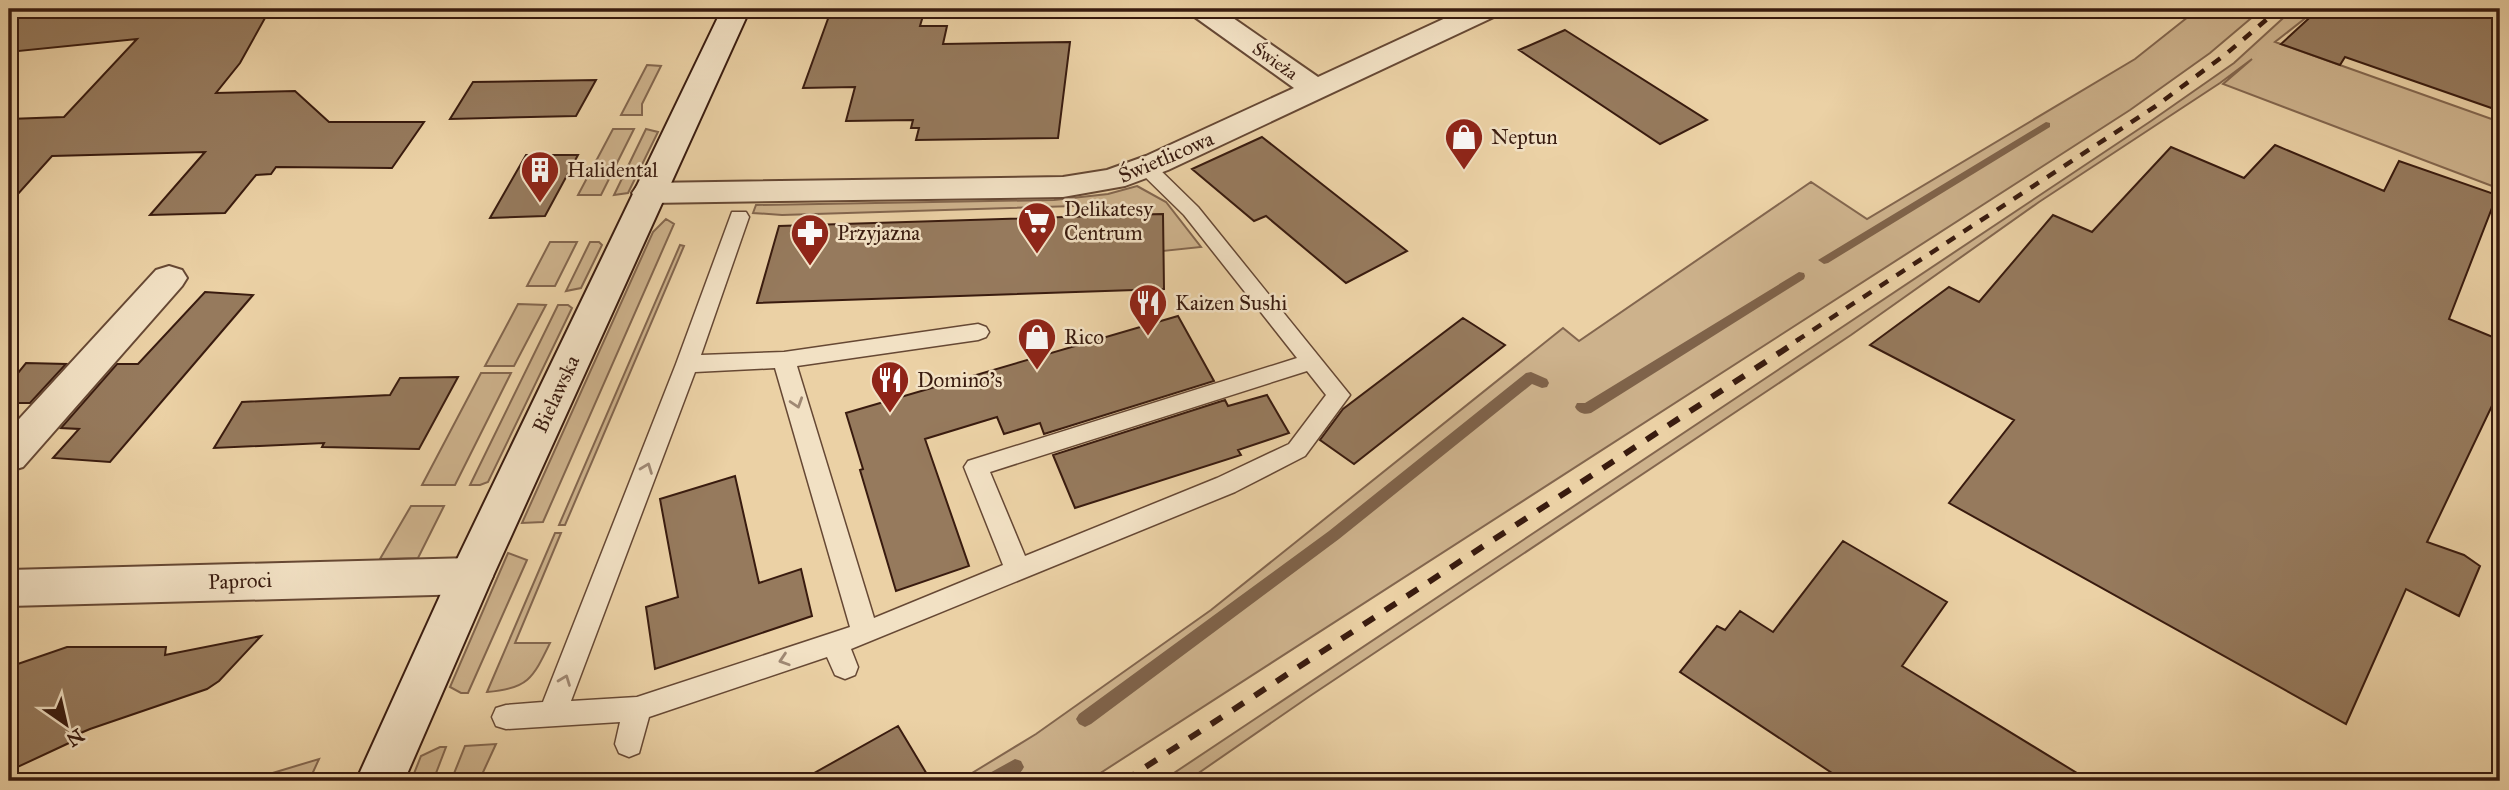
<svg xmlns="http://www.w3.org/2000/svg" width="2509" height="790" font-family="'IM FELL Great Primer',serif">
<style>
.green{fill:#cdb28c;stroke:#83664e;stroke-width:2}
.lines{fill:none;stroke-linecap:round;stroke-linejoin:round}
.stream{fill:#7f634a;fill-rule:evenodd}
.building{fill:#967a5d;stroke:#391b0f;stroke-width:2}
.lane-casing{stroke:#664834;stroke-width:3}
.street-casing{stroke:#664834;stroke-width:4}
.secondary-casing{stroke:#391b0f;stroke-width:4}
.lane{fill:#f2e1c4;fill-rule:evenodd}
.street{fill:#f2e1c4;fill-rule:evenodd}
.secondary{fill:#f2e1c4;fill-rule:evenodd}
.rail-far1{stroke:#391b0f;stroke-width:4.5;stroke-dasharray:10 10;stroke-linecap:butt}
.rail{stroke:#391b0f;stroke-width:6;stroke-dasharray:13 13;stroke-linecap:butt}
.oneway{stroke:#9f8873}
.labels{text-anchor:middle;stroke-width:5;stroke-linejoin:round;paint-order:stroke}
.far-street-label{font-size:18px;fill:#391b0f;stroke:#f2e1c4}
.poi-label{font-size:21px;fill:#391b0f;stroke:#f2e1c4;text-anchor:start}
.street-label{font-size:21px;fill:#391b0f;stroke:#f2e1c4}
</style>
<rect width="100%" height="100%" fill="#ebd1a5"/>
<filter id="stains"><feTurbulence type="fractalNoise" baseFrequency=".00286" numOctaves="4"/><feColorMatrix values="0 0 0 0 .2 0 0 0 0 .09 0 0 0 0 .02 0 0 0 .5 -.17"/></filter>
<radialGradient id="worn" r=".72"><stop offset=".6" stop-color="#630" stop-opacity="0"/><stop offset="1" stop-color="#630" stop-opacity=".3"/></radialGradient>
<path class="green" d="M2198,9h64l-52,44 -80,57 -1042,671h-129l77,-47 175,-124 352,-282 16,13 232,-159 56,37 268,-160z
M2293,9h24l-42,33 225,80v67l-277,-105 29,-25 -32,24 -181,119 -188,133 -541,361 -123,85h-25l989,-660 83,-58z
M647,65l14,1 -19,38v11h-21z
M613,129h21l-33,66h-23z
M646,129l12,3 -30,61 -14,2z
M1137,186l29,16 35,45 -38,4v-37l-61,2 1,-8 5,-3 -326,10 -29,-2 3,-8 298,-5 54,-6z
M666,219l8,5 -131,298 -21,1 131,-291z
M550,242h27l-22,44h-28z
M590,242h9l3,3 -21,43 -15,3z
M680,245l4,1 -119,279h-6z
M518,304l28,1 -32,61h-29z
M558,305h10l4,3 -84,174 -8,3h-10z
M481,373h30l-56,112h-33z
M411,506h33l-26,52 -38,1z
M555,533h6l-46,110h35c-17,35 -22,46 -63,49z
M508,553l19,7 -59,133h-7l-11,-6z
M496,744l-17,37h-28l14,-35z
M440,747h6l-13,34h-22l10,-25z
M319,759l-10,22h-63z"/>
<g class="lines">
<path class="stream" d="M2046,122l4,1v4l-222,136 -4,1 -6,-4z
M1799,272l5,1 1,3 -1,3 -213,134c-7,2 -13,0 -16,-6l2,-4h8z
M1531,372l16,7 2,4 -2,4 -5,1 -10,-4 -193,155 -248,185 -6,3 -6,-3 -3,-5 3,-5 250,-183 197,-158z
M1015,759l6,2 3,6c-8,16 -25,14 -41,14l3,-6z"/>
</g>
<path class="building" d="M9,9h261l-30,54 -24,30 79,-2 34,31h95l-32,46 -116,-1 -5,7 -15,1 -31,38 -75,2 55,-63 -153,4 -43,48v-85l55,-2 73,-78 -128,13z
M838,9h87l-5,17h27l-4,18 127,-2 -12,96 -142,2 3,-12h-8l2,-8 -67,1 9,-34 -52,1 26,-72h6z
M2319,9h181v102l-155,-54 -5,8 -59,-21z
M1565,30l142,90 -47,24 -141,-94z
M596,80l-20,36 -126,3 23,-37z
M1262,137l145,114 -61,32 -80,-67 -12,5 -62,-52z
M2275,145l109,46 15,-30 98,34 -48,124 51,21v49l-73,153 37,13 16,11 -21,50 -53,-27 -60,135 -397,-221 65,-83 -144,-75 79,-58 30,15 74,-87 39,17 79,-85 73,31z
M526,155h52l-33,61 -55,2z
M1163,214l1,75 -407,14 22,-77z
M205,292l48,3 -143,167 -57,-4 26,-29 -18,-1 56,-64h21z
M1178,316l36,65 -170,53 -4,-11 -36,11 -7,-17 -72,22 44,127 -73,25 -36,-121 3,-1 -17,-56z
M1463,318l42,27 -151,119 -34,-24 23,-31z
M26,363l40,1 -36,39h-21v-19z
M458,377l-39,72 -97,-2 2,-4 -110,5 28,-46 148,-7 10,-17z
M1267,395l22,38 -51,17 3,5 -166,53 -22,-53 172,-55 3,6z
M735,476l24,107 42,-14 11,47 -157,53 -9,-62 32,-10 -18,-98z
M1843,541l104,61 -45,64 188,115h-246l-164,-109 37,-46 8,4 15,-19 33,21z
M261,636l-42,45 -12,8 -117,40 -21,9v5l-60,28v-104l58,-20h99l-1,8z
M898,726l33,55h-131z"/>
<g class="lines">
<g class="lane-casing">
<path id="lane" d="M1147,162l7,2 44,43 152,188 -45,61 -70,36 -384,157 7,18 -3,8 -10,4 -10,-4 -8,-18 -178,60 -10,36 -10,4 -10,-4 -4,-9 5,-22 -114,7 -10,-3 -4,-9 4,-9 10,-3 37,-3 133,-338 56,-152h14l3,5 -48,138 83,-3 194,-28 8,3 3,5 -3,5 -8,3 -181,26 77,252 129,-53 -39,-98 4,-6 329,-103 -113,-143 -44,-43 -3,-4zM775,368l75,259 -213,70 -66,4 124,-329zM1307,371l19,24 -37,49 -72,34 -192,78 -35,-84z"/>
</g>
<g class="street-casing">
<path id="street" d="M1188,9h32l98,68 147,-68h37l-4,6 -330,155 -43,16 -62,11 -414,6 -12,-3 -5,-7 5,-7 12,-3 414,-6 44,-7 39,-14 148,-68 -102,-73z
M169,266l13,4 5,8 -5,8 -159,181 -14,4v-41l147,-160z
M471,558l15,5 7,13 -7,13 -15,5 -462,12v-36z"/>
</g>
<g class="secondary-casing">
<path id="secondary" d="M722,9h28l-257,567 -89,205h-48l93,-205z"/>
</g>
<use href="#lane" class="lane"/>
<use href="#street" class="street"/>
<use href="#secondary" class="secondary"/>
<path class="rail-far1" d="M1796,341l360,-235 70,-52 53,-45"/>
<path class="rail" d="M1124,781l675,-441"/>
</g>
<defs><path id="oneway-chevron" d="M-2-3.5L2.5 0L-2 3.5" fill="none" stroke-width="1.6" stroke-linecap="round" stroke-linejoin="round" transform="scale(1.75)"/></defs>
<g class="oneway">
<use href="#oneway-chevron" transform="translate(797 403) rotate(72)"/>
<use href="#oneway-chevron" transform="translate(647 468) rotate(-69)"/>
<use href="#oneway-chevron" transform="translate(784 660) rotate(162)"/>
<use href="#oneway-chevron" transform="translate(565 680) rotate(-69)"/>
</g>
<defs>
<g id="shop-pin" transform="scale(2.0125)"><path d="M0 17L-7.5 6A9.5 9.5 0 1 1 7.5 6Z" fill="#8f2418" stroke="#f2e1c4"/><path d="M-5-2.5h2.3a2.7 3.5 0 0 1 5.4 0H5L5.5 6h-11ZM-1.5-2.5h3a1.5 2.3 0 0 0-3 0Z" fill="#fff"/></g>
<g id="building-pin" transform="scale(2.0125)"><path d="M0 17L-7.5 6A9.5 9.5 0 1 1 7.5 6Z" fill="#8f2418" stroke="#f2e1c4"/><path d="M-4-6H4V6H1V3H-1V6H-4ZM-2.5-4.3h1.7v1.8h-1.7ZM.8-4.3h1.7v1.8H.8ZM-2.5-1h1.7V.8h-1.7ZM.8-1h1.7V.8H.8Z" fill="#fff"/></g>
<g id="supermarket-pin" transform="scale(2.0125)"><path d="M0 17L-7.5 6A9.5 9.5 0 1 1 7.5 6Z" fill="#8f2418" stroke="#f2e1c4"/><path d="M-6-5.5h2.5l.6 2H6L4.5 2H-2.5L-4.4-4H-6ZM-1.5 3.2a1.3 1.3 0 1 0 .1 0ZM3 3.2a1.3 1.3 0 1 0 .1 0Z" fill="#fff"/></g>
<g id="pharmacy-pin" transform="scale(2.0125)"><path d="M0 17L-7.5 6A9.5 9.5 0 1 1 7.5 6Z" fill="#8f2418" stroke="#f2e1c4"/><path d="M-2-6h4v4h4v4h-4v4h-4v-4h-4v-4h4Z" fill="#fff"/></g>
<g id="restaurant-pin" transform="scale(2.0125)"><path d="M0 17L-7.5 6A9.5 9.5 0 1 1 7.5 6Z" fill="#8f2418" stroke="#f2e1c4"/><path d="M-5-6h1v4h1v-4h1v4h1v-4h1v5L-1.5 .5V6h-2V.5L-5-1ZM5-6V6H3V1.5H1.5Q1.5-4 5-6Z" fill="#fff"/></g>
</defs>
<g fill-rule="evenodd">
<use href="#shop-pin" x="1464" y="137"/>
<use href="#building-pin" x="540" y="170"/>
<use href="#supermarket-pin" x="1037" y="221"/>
<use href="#pharmacy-pin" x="810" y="233"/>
<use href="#restaurant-pin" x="1148" y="303"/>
<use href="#shop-pin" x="1037" y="337"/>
<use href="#restaurant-pin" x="890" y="380"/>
</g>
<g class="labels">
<g class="far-street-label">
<text transform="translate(1275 61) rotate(35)" y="6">Świeża</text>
</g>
<g class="poi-label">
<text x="1491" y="144">Neptun</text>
<text x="567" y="177">Halidental</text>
<text x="1064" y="216">Delikatesy<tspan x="1064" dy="24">Centrum</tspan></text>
<text x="837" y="240">Przyjazna</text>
<text x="1175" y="310">Kaizen Sushi</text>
<text x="1064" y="344">Rico</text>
<text x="917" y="387">Domino's</text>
</g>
<g class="street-label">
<text transform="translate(1166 157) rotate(-23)" y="7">Świetlicowa</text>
<text transform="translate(556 394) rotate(-65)" y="7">Bielawska</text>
<text transform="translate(240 581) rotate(-2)" y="7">Paproci</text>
</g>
</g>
<rect width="2509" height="790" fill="none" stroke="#ebd1a5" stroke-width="35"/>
<rect x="10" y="10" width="2488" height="769" fill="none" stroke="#391b0f" stroke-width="3.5"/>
<rect x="18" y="18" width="2474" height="755" fill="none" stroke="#391b0f" stroke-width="2"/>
<g transform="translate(66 724) rotate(146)" stroke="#f2e1c4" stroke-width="5" paint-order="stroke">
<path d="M0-5L12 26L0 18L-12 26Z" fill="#391b0f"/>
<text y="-10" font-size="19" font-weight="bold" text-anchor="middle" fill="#391b0f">N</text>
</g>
<rect width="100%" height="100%" filter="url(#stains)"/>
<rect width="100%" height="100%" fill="url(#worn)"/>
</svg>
